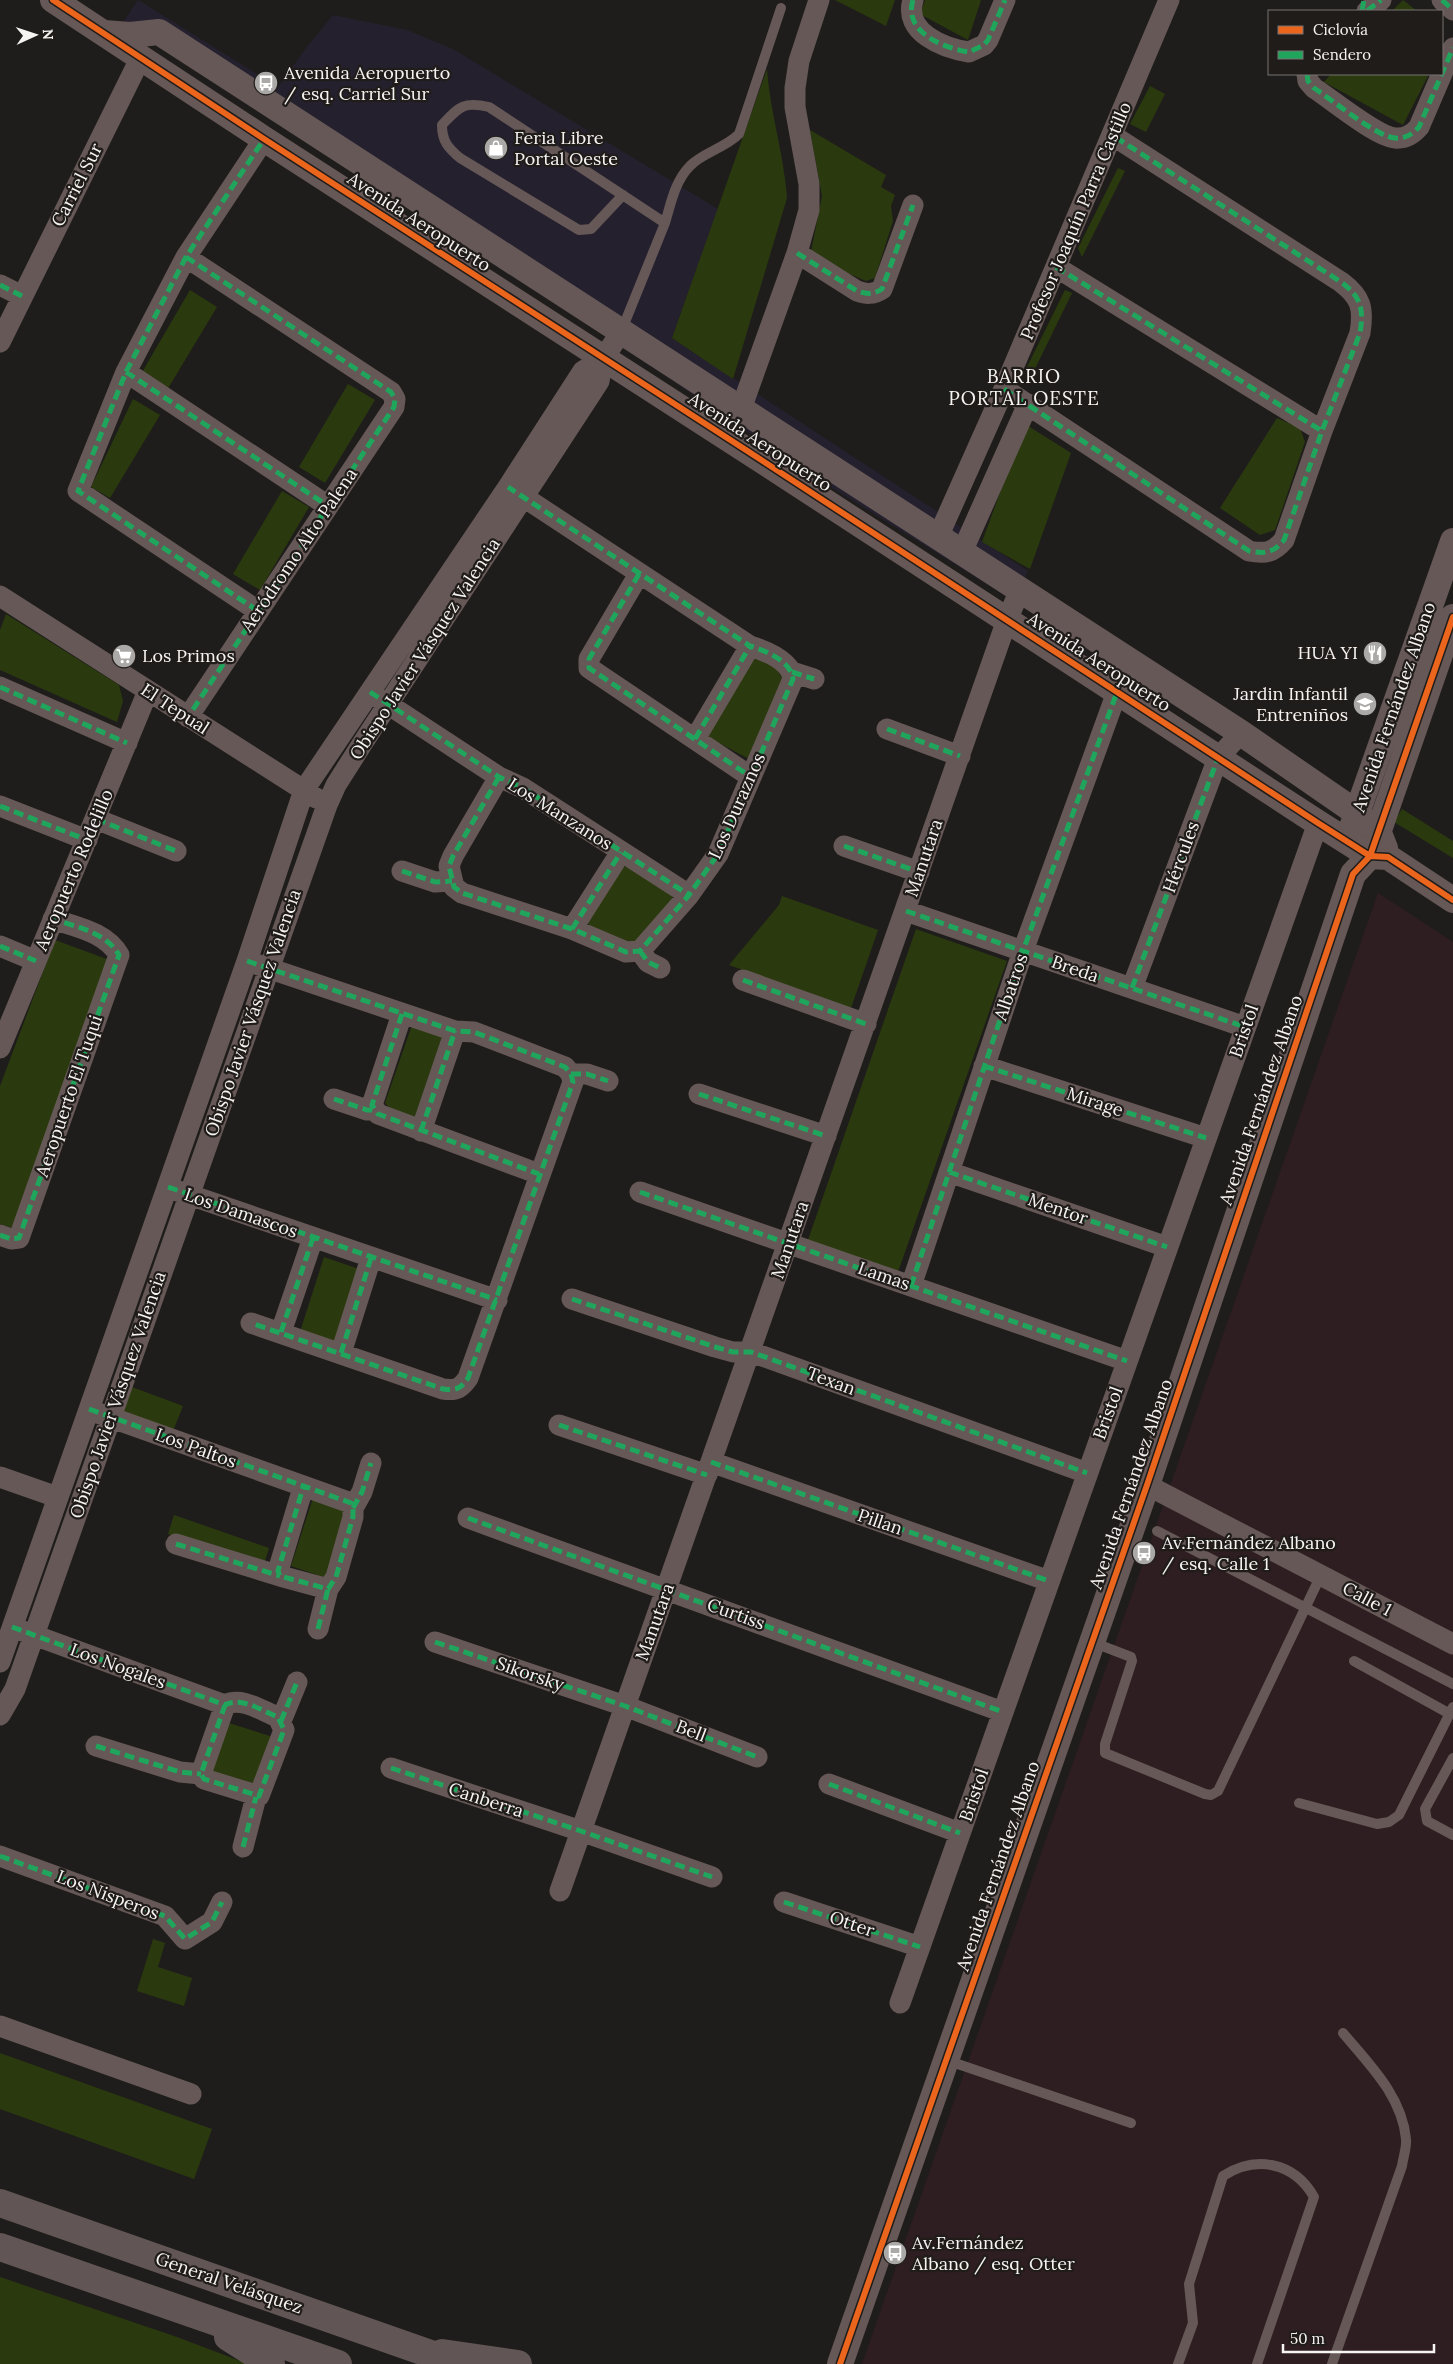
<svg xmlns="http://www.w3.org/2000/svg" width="1453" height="2364" font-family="Lora,serif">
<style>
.commercial{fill:#25202e}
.industrial{fill:#2f1e21}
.green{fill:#2a3a0e}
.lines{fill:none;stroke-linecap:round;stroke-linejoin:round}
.service{stroke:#655857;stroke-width:10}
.minor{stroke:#655857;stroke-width:21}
.tertiary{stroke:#655857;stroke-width:26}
.motorway{stroke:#615655;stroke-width:28}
.quiet{stroke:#20a55d;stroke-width:5;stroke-dasharray:10 5;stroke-linecap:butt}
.cycleway-casing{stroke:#201c1a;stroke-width:9}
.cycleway{stroke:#eb651d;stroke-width:6}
.labels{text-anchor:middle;stroke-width:4.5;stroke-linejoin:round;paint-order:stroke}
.poi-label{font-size:18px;fill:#f6f4f3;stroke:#201c1a;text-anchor:start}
.street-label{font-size:18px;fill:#f6f4f3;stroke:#201c1a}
.neighbourhood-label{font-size:19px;letter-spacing:1px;fill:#f6f4f3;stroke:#201c1a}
</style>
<rect width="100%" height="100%" fill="#1f1d1b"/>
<path class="commercial" d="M138,0l140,87 28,-39 27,-33 74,15 46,19 265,160 -46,129 356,233 -14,30 -201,-125 -258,-175 -431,-280z"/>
<path class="industrial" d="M1378,893l75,49v1422h-591z"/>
<path class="green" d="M835,0h60l-9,26z
M925,0h56l-13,40 -48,-26z
M1403,0l14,11h-25z
M767,69c3,44 17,85 20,129l-54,181 -61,-41z
M1331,74h98l-26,51 -79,-43z
M1150,86l15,8 -19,38 -16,-8z
M810,130l76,45 -5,12 14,8 -4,11 2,15 -18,57 -9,3 -56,-24 12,-61z
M1118,168l7,3 -43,86 -4,-9z
M190,290l27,17 -50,83 -26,-16z
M1065,290l7,3 -42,86 -5,-8z
M348,384l27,16 -50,83 -26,-16z
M133,399l27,16 -50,83 -19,-11z
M1277,418l23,10 5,14 -30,88 -15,5 -40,-27z
M1025,424l46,29 -41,116 -48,-27z
M282,491l27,16 -49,83 -27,-16z
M6,614l113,71 4,16 -6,21 -117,-52v-40z
M753,657l23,11 7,12 -34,79 -45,-24z
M1402,809l51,32v17l-59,-36z
M635,864l37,27 1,15 -32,37 -14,3 -36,-16 -6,-13 32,-48z
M782,896l96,34 -27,78 -122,-43 50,-60z
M916,929l91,32 -109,311 -90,-32z
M55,940l57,21 -100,267 -12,-4v-138z
M412,1025l32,12 -28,81 -24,-8 -7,-7z
M324,1257l35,12 -23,78 -37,-12z
M132,1387l51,19 -10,25 -50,-19z
M313,1498l35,11 -22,69 -35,-12z
M174,1515l95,33 -6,19 -95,-33z
M229,1723l44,14 -18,53 -44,-15z
M153,1939l12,4 -7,24 34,11 -8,28 -47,-15z
M0,2053l212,76 -18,50 -194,-70z
M0,2277l177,60 71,27h-248z"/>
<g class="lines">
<path class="service" d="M665,223c6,-20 10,-42 25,-57 12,-13 35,-18 49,-32l42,-126
M621,332l44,-109 -176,-116c-26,-6 -30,0 -47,18 0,16 6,23 18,33l119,72 12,-1 32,-34
M1157,1531l296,153
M1092,1642l39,15 1,4 -27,83v9l100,41 6,1 7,-4 103,-216
M1354,1661l96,53
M1453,1758l-28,51 2,12 26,14
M1299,1803l78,21 12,-2 10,-7 54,-108
M946,2060l185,63
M1178,2364l15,-41 -4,-39 34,-108c33,-21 71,-14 91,21l-57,167
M1332,2364l70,-198c1,-8 5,-19 4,-27 -4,-43 -37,-75 -63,-106"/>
<path class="minor" d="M913,0c-10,32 30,48 56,52l15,-7 4,-5 17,-40
M1442,0l11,10
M1367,11l14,-11
M1307,74l1,7 6,7c17,11 63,49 81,50 10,1 18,-4 24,-11l34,-79
M797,253l60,38c9,3 16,4 25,-2l31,-84
M186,257l205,135 4,7 -1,8 -206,310
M1056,267l266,164
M0,285l22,11
M0,342l141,-285
M126,372l202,134
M1004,389l245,162c16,3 24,2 35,-11l38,-109 38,-98c4,-25 1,-36 -19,-51l-229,-147
M741,409l56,-156 12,-43v-26l-14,-77v-19l4,-27 20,-61
M938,537l66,-148 165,-389
M962,552l66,-148
M639,574l-50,85v9l162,109
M0,596l316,202
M258,611l-180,-120 48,-119 60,-115 78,-118
M792,672l22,7
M0,687l127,56
M377,697l122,80 24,11 166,107
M887,729l73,27
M695,739l55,-93
M499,777l-46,79 -4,10 5,21 8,6 110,36 54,23 14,-1 49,-56 29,-41 75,-175c-2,-18 -27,-28 -43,-33l-237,-156
M0,806l87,34
M96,819l80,32
M844,846l75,26
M402,871l33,11 17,-1
M906,911l339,116
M572,929l49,-77
M0,946l36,15
M640,951l8,11 12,6
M743,980l123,44
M1132,988l86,-230 23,-25
M402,1014l-30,91 6,9 161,60
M0,1048l148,-357
M984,1066l222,72
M571,1074h16l21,7
M699,1094l127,42
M334,1099l33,11h7
M421,1131l34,-100
M949,1172l218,75
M175,1190l322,110
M640,1192l487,169
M0,1235l11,4 8,-1 100,-283c-13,-23 -43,-28 -66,-36
M911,1286l112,-335 94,-259
M572,1299l143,48 18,5h18l336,121
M251,1323l192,66c14,2 18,-1 25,-11l105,-296 -2,-8 -6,-7 -91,-35 -19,-1 -199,-67
M281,1332l32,-94
M341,1353l30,-95
M98,1413l253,90 2,5v9l-17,60 -8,12 -48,-13 -2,-5 25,-83
M559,1425l148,50
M711,1462l338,119
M0,1477l57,20
M1147,1485l306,159
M353,1508l9,-16 9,-29
M468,1518l535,194
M176,1544l104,32
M318,1629l10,-40
M20,1630l205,75c16,-9 37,6 53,12l6,13 -25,66 -55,-17 -3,-5 24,-69
M435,1642l190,64 132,51
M0,1662l247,-701 57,-171 204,-303 75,-116 20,-12
M0,1715l15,-26 312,-884 9,-20 26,-41 230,-352 7,-11 4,-22 18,-27
M281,1721l16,-39
M96,1746l84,26 21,2
M391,1768l190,63 131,46
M829,1784l131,49
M243,1847l13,-50
M0,1856l165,60 20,23 27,-17 10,-20
M560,1891l447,-1271 13,-30
M784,1902l136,45
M900,2003l418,-1180
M0,2026l191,68"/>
<path class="tertiary" d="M53,0l211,139 485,313 569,371 52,33 18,1 65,43
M104,33l26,2 29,-3 1082,701 116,80 22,20 6,15
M1351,830l102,-289
M840,2364l307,-879 206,-611 17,-18 83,-239"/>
<path class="motorway" d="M0,2203l459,161
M0,2247l338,117
M228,2337l43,27
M442,2353l76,11"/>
<path class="quiet" d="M913,0c-10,32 30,48 56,52l15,-7 4,-5 17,-40
M1442,0l11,10
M1362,11l2,-11
M1367,11l14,-11
M1307,74l1,7 6,7c17,11 63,49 81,50 10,1 18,-4 24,-11l34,-79
M797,253l60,38c9,3 16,4 25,-2l31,-84
M186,257l205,135 4,7 -1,8 -206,310
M1056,267l266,164
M0,285l22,11
M126,372l202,134
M1004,389l245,162c16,3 24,2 35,-11l38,-109 38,-98c4,-25 1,-36 -19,-51l-229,-147
M639,574l-50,85v9l162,109
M258,611l-180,-120 48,-119 60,-115 78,-118
M792,672l22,7
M0,687l127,56
M370,692l129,85 24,11 166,107
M887,729l73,27
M695,739l55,-93
M499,777l-46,79 -4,10 5,21 8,6 110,36 54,23 14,-1 49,-56 29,-41 75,-175c-2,-18 -27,-28 -43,-33l-242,-159
M0,806l87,34
M96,819l80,32
M844,846l75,26
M402,871l33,11 17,-1
M906,911l339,116
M572,929l49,-77
M0,946l36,15
M640,951l8,11 12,6
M247,961l208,70 19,1 91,35 6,7 2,8 -105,296c-7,10 -11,13 -25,11l-192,-66
M743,980l123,44
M1132,988l86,-230
M402,1014l-30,91 6,9 161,60
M984,1066l222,72
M571,1074h16l21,7
M699,1094l127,42
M334,1099l33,11h7
M421,1131l34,-100
M949,1172l218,75
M168,1187l329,113
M640,1192l487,169
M0,1235l11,4 8,-1 100,-283c-13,-23 -43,-28 -66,-36
M911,1286l112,-335 94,-259
M572,1299l143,48 18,5h18l336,121
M281,1332l32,-94
M341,1353l30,-95
M89,1409l262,94 2,5v9l-17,60 -8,12 -48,-13 -2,-5 25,-83
M559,1425l148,50
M711,1462l338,119
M353,1508l9,-16 9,-29
M468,1518l535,194
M176,1544l104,32
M12,1627l213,78c16,-9 37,6 53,12l6,13 -25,66 -55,-17 -3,-5 24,-69
M318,1629l10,-40
M435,1642l190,64 132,51
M281,1721l16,-39
M96,1746l84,26 21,2
M391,1768l190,63 131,46
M829,1784l131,49
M243,1847l13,-50
M0,1856l165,60 20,23 27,-17 10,-20
M784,1902l136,45"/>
<g class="cycleway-casing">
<path id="cycleway" d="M53,0l211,139 485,313 569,371 52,33 18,1 65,43
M840,2364l307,-879 206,-611 17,-18 83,-239"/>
</g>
<use href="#cycleway" class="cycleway"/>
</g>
<defs>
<g id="bus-disc" transform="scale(1.25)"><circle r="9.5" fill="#aba9a7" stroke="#201c1a"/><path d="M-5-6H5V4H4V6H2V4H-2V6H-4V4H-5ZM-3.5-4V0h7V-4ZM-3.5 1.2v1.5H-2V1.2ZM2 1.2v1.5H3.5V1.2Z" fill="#fff"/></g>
<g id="shop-disc" transform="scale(1.25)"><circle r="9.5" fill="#aba9a7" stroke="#201c1a"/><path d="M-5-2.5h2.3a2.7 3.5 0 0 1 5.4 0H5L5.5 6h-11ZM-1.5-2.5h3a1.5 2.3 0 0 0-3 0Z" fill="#fff"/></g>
<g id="restaurant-disc" transform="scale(1.25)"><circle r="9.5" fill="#aba9a7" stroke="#201c1a"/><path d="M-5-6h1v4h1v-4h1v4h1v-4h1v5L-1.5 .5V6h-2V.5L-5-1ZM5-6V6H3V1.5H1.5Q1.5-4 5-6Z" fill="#fff"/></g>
<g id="supermarket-disc" transform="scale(1.25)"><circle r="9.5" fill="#aba9a7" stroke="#201c1a"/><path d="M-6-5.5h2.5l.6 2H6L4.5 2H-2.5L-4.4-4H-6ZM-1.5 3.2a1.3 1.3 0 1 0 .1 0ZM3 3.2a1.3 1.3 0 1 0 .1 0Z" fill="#fff"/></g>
<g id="school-disc" transform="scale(1.25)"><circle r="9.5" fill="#aba9a7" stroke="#201c1a"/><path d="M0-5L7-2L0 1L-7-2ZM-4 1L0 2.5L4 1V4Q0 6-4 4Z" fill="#fff"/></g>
</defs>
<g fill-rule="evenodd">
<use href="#bus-disc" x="266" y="83"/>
<use href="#shop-disc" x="496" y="148"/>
<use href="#restaurant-disc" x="1375" y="653"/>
<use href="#supermarket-disc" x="124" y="656"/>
<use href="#school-disc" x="1365" y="704"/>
<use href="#bus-disc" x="1144" y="1553"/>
<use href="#bus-disc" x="895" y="2253"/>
</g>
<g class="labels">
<g class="poi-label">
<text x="284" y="79">Avenida Aeropuerto<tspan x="284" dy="21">/ esq. Carriel Sur</tspan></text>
<text x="514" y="144">Feria Libre<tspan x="514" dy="21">Portal Oeste</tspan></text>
<text x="1358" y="659" text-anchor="end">HUA YI</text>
<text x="142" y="662">Los Primos</text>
<text x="1348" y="700" text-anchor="end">Jardin Infantil<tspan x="1348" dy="21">Entreniños</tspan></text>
<text x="1162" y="1549">Av.Fernández Albano<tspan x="1162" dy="21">/ esq. Calle 1</tspan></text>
<text x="912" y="2249">Av.Fernández<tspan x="912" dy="21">Albano / esq. Otter</tspan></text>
</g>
<g class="street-label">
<text transform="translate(77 185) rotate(-63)" y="6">Carriel Sur</text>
<text transform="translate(1076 221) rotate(-67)" y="6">Profesor Joaquín Parra Castillo</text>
<text transform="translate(419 222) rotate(33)" y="6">Avenida Aeropuerto</text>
<text transform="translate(760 442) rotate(33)" y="6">Avenida Aeropuerto</text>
<text transform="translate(299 550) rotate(-56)" y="6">Aeródromo Alto Palena</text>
<text transform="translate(425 649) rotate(-57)" y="6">Obispo Javier Vásquez Valencia</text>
<text transform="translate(1099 662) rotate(33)" y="6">Avenida Aeropuerto</text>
<text transform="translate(1394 707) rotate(-71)" y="6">Avenida Fernández Albano</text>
<text transform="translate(175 709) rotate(33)" y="6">El Tepual</text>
<text transform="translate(737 806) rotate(-66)" y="6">Los Duraznos</text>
<text transform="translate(560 814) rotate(32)" y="6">Los Manzanos</text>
<text transform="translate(1181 857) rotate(-70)" y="6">Hércules</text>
<text transform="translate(924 858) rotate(-71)" y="6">Manutara</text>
<text transform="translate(74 870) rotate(-67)" y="6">Aeropuerto Rodelillo</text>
<text transform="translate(1075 969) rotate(19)" y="6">Breda</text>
<text transform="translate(1011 987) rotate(-71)" y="6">Albatros</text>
<text transform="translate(253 1013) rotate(-71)" y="6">Obispo Javier Vásquez Valencia</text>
<text transform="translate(1244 1031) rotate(-71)" y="6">Bristol</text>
<text transform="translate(69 1096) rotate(-71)" y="6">Aeropuerto El Tuqui</text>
<text transform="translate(1261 1100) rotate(-71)" y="6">Avenida Fernández Albano</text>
<text transform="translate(1095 1102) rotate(18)" y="6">Mirage</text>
<text transform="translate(1058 1209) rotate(19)" y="6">Mentor</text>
<text transform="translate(241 1213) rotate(19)" y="6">Los Damascos</text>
<text transform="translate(790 1240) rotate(-71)" y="6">Manutara</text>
<text transform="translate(884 1276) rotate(19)" y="6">Lamas</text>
<text transform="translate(831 1381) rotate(20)" y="6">Texan</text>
<text transform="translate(118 1395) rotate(-71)" y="6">Obispo Javier Vásquez Valencia</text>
<text transform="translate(1108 1413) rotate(-70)" y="6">Bristol</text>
<text transform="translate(196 1448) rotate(20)" y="6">Los Paltos</text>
<text transform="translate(1131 1484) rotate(-71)" y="6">Avenida Fernández Albano</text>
<text transform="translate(880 1522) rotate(19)" y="6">Pillan</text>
<text transform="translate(1367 1599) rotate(28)" y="6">Calle 1</text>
<text transform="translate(736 1614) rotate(20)" y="6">Curtiss</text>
<text transform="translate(655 1622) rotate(-70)" y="6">Manutara</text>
<text transform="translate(118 1666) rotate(20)" y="6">Los Nogales</text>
<text transform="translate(530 1674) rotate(19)" y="6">Sikorsky</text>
<text transform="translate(691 1731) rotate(21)" y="6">Bell</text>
<text transform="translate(974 1795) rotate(-71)" y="6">Bristol</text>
<text transform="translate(486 1800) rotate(18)" y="6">Canberra</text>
<text transform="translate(998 1866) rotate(-71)" y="6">Avenida Fernández Albano</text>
<text transform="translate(108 1895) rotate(21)" y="6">Los Nisperos</text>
<text transform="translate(852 1924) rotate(19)" y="6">Otter</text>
<text transform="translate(229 2283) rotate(19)" y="6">General Velásquez</text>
</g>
<g class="neighbourhood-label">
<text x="1024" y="383">BARRIO<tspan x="1024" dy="22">PORTAL OESTE</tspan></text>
</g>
</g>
<rect x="1268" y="10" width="175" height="65" fill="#201c1a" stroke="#767271"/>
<rect x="1278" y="26" width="25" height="8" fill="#eb651d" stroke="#767271"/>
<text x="1313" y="35" font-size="15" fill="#f6f4f3">Ciclovía</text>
<rect x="1278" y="51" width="25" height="8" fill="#20a55d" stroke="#767271"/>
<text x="1313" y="60" font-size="15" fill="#f6f4f3">Sendero</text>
<g transform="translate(35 35) rotate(87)" stroke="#201c1a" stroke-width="4" paint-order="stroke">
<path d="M0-4L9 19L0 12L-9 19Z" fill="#f6f4f3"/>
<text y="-8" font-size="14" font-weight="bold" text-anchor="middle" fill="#f6f4f3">N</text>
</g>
<path d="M1283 2344v8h151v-8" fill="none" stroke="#f6f4f3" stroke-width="2.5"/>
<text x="1290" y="2344" font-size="15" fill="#f6f4f3" stroke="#201c1a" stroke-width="4" paint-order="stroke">50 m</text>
</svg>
